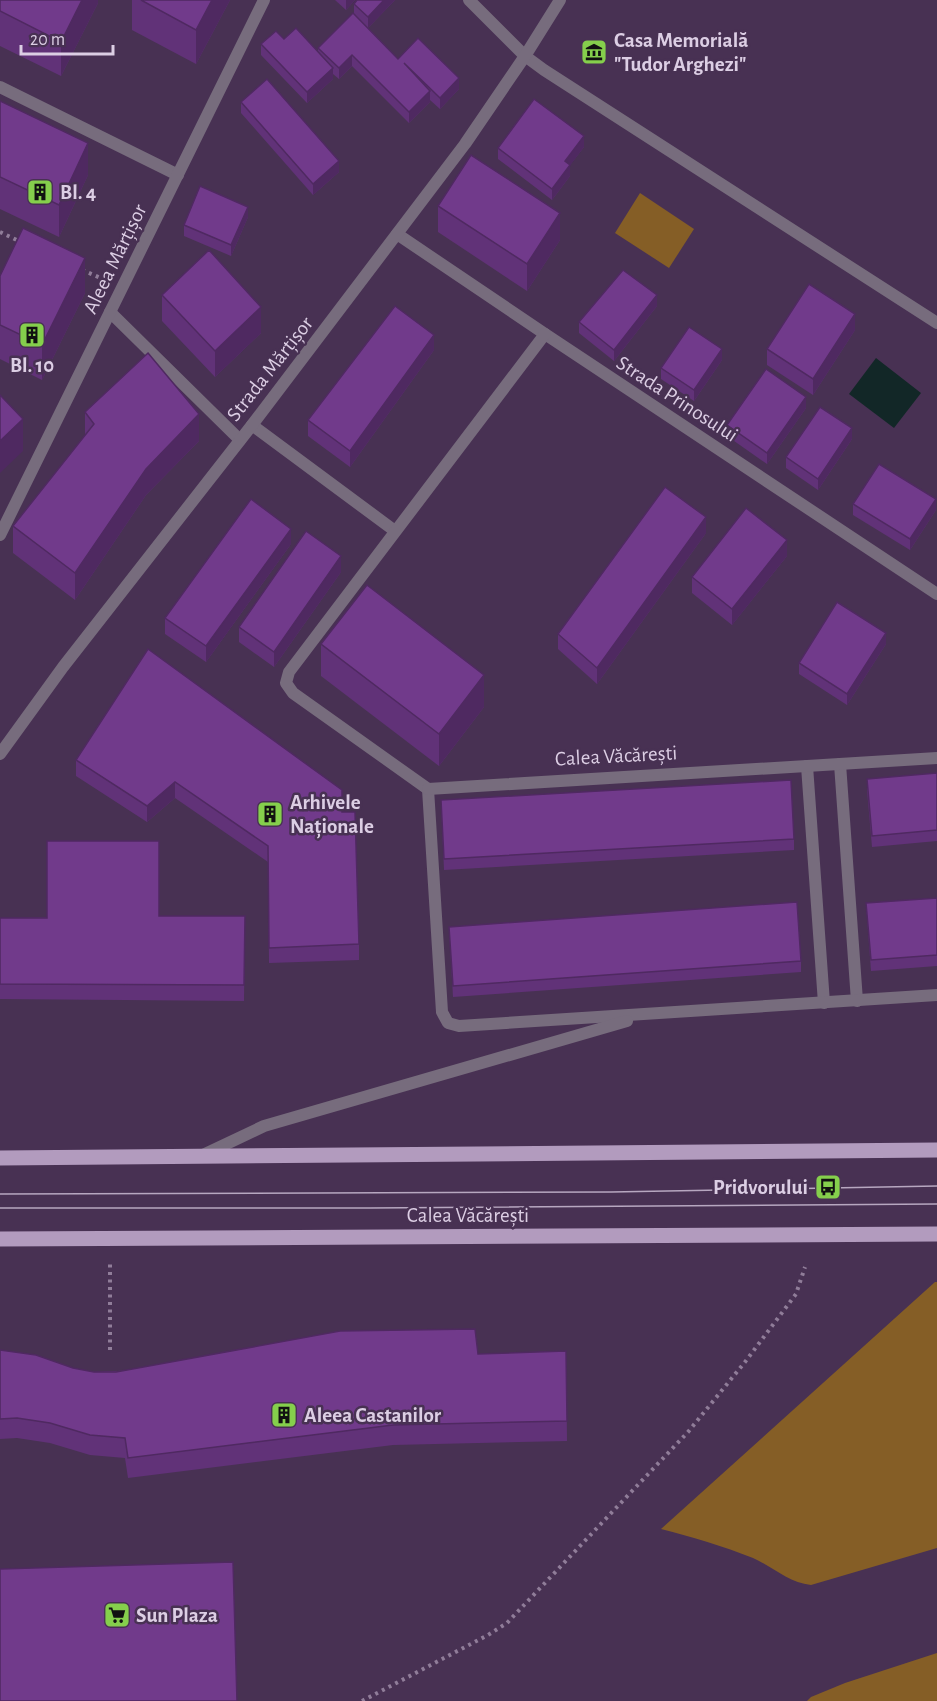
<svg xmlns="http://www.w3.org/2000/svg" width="937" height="1701" font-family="'Alegreya Sans',sans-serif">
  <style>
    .green { fill: #855e26 }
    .water { fill: #122727 }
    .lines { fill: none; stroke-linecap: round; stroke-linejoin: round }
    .path { stroke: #907d99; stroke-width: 4; stroke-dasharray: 3 4.5; stroke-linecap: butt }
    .service { stroke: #776c7d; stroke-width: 12 }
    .minor { stroke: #776c7d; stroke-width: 12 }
    .tertiary { stroke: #776c7d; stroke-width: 12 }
    .primary { stroke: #b29bbe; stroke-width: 15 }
    .tram { stroke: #b7a7c0; stroke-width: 1.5 }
    .wall { fill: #613278 }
    .shaded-wall { fill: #4f2961 }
    .building { fill: #713a8b; stroke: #4f2961; stroke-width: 1.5 }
    .labels { text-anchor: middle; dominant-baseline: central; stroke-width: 5; stroke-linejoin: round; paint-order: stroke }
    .poi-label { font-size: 21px; font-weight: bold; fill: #dccee4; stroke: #483153; text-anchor: start }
    .street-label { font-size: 21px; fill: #dccee4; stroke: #483153 }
  </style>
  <rect width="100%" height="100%" fill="#483153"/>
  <g class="green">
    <polygon points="640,193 694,229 669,268 615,233"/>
    <path d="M935,1282H937V1548L811,1585C789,1583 773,1567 753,1558C723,1546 692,1537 661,1529Z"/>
    <polygon points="937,1653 937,1701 807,1701 811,1697 845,1683"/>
  </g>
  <polygon class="water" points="876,358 921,393 894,428 849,394"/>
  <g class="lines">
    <g class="path">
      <polyline points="0,232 21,242"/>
      <polyline points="82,270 103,279"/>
      <polyline points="110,1350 110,1260"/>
      <polyline points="362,1701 488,1635 507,1623 688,1432 745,1362 796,1294 805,1267"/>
    </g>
    <g class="service">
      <polyline points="525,56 544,70 937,323"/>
      <polyline points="0,87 178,175"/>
    </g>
    <g class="minor">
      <polyline points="469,0 525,56"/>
      <polyline points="397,234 545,334 937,594"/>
      <polyline points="110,312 240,440"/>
      <polyline points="252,425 395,531"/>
      <polyline points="0,535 264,0"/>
      <polyline points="840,764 857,1001"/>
      <polyline points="807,766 824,1003"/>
      <polyline points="428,789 442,1012 448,1023 459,1026 937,995"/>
      <polyline points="428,789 293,693 286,683 289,672 545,334"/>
      <polyline points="428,789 937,758"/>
      <polyline points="203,1155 264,1126 627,1021"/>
    </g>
    <polyline class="tertiary" points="0,754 63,667 252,425 465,144 525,56 560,0"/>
    <g class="primary">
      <polyline points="0,1158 937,1150"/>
      <polyline points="0,1239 937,1234"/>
    </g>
    <g class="tram">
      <polyline points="0,1194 611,1192 937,1186"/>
      <polyline points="0,1208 370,1208 937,1204"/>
    </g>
  </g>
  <g class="wall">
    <polygon points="0,0 98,0 98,3 61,76 0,46"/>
    <polygon points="132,0 230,0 196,64 132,30"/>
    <polygon points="335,0 355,0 346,10"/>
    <polygon points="395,0 368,28 398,59 459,89 440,109 430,100 430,102 409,123 352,66 339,79 333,74 333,79 307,103 261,55 261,44 284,39 318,51 318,48 354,14 354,4"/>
    <polygon points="0,101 88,175 59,237 0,209"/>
    <polygon points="241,102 339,172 313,195 241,113"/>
    <polygon points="584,147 570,165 570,176 552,200 498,159 498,148"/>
    <polygon points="438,206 560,240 527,291 438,232"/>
    <polygon points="248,217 231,256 184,236 184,225"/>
    <polygon points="0,276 85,293 42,380 0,359"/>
    <polygon points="162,295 261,333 215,377 162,321"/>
    <polygon points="657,306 614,361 579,333 579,322"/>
    <polygon points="855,330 813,395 767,365 767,349"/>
    <polygon points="434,350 350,467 308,436 308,420"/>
    <polygon points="722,360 694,401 661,379 661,368"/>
    <polygon points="806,408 767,464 727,436 727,425"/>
    <polygon points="85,412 199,441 146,495 75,600 13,553 13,526 85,436"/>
    <polygon points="852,439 818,490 786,468 786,457"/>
    <polygon points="853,504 936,510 910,550 853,515"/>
    <polygon points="706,533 597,684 558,649 558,634"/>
    <polygon points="291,544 206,662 165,634 165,618"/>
    <polygon points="787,556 732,625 692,593 692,577"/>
    <polygon points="341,572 274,667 239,642 239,627"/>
    <polygon points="321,644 484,707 439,766 321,676"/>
    <polygon points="886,644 847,705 799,674 799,663"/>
    <polygon points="76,760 342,812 359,944 359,960 269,963 268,862 175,798 147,822 76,776"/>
    <polygon points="937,773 937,841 872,847 867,790 867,779"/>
    <polygon points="441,800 794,839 794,850 444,870"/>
    <polygon points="937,898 937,966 871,971 866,903"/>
    <polygon points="159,916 245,916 244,1001 0,999 0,918"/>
    <polygon points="449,927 801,961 801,972 453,997"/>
    <polygon points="0,1350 73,1368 94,1372 478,1354 566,1351 567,1441 393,1445 128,1478 125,1458 90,1455 50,1443 17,1438 0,1439"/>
  </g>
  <g class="shaded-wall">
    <polygon points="82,0 98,0 98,3 61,76 61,42"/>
    <polygon points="212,0 230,0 196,64 196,30"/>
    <polygon points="346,0 355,0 346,10"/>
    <polygon points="384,0 395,0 368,28 368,17"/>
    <polygon points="352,55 352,66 339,79 339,68"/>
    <polygon points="333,68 333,79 307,103 307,92"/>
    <polygon points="459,78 459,89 440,109 440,98"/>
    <polygon points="430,91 430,102 409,123 409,112"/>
    <polygon points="584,136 584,147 565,172 565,161"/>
    <polygon points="88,143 88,175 59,237 59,205"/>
    <polygon points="339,161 339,172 313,195 313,184"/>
    <polygon points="570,165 570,176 552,200 552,189"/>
    <polygon points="248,207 248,217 231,256 231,245"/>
    <polygon points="560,213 560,240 527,291 527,264"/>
    <polygon points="85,258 85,293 42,380 42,345"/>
    <polygon points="657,295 657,306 614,361 614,350"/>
    <polygon points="261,307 261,333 215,377 215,351"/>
    <polygon points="855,314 855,330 813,395 813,379"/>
    <polygon points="434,335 434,350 350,467 350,451"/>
    <polygon points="722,349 722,360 694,401 694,390"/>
    <polygon points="806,397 806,408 767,464 767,453"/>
    <polygon points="199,414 199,441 146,495 75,600 75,573 146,469"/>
    <polygon points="23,419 23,451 0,473 0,441"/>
    <polygon points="852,428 852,439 818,490 818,479"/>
    <polygon points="936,499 936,510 910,550 910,539"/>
    <polygon points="706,517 706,533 597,684 597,668"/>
    <polygon points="291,529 291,544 206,662 206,646"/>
    <polygon points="787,540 787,556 732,625 732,609"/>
    <polygon points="341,556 341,572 274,667 274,652"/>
    <polygon points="886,633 886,644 847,705 847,694"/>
    <polygon points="484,675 484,707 439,766 439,734"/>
    <polygon points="175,782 175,798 147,822 147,806"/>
  </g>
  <g class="building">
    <polygon points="0,0 82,0 61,42 0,11"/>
    <polygon points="141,0 212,0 196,30"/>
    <polygon points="357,0 384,0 368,17 354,4"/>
    <polygon points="353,13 398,59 418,38 459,78 440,98 404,63 430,91 409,112 352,55 339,68 318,48"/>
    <polygon points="296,28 333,68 307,92 261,44 276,31 284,39"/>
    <polygon points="267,79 339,161 313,184 241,102"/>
    <polygon points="534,99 584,136 565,161 570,165 552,189 498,148"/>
    <polygon points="0,101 88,143 59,205 0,177"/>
    <polygon points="471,155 560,213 527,264 438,206"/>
    <polygon points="200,186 248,207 231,245 184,225"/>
    <polygon points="23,228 85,258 42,345 0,325 0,276"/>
    <polygon points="209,250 261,307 215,351 162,295"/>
    <polygon points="623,270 657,295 614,350 579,322"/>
    <polygon points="809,284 855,314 813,379 767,349"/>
    <polygon points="395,306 434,335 350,451 308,420"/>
    <polygon points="689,327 722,349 694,390 661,368"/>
    <polygon points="148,353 199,414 146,469 75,573 13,526 94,424 85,412"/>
    <polygon points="766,369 806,397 767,453 727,425"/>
    <polygon points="0,395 23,419 0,441"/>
    <polygon points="820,407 852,428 818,479 786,457"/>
    <polygon points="879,464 936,499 910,539 853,504"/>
    <polygon points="665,487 706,517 597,668 558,634"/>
    <polygon points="251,499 291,529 206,646 165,618"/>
    <polygon points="746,508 787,540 732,609 692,577"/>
    <polygon points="306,531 341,556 274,652 239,627"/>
    <polygon points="367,585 484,675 439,734 321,644"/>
    <polygon points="837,602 886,633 847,694 799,663"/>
    <polygon points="148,649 342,790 342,812 355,812 359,944 269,948 268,846 175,782 147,806 76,760"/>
    <polygon points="937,773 937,830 872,836 867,779"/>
    <polygon points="791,780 794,839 444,859 441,800"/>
    <polygon points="47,841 159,841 159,916 245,916 244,985 0,984 0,918 47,918"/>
    <polygon points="937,898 937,955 871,960 866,903"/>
    <polygon points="797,902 801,961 453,986 449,927"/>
    <polygon points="475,1329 478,1354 566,1351 567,1421 393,1425 128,1458 125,1438 90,1435 50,1423 17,1418 0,1419 0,1350 36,1355 73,1368 94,1372 116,1372 340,1331"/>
    <polygon points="233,1562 237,1701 0,1701 0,1569"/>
  </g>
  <defs>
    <symbol id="museum-square" viewBox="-11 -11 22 22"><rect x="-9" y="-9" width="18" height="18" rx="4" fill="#85cf4c" stroke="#483153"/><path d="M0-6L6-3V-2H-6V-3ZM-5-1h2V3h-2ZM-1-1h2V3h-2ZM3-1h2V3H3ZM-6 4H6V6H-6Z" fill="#111"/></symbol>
    <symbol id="building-square" viewBox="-11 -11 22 22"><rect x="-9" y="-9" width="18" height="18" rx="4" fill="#85cf4c" stroke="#483153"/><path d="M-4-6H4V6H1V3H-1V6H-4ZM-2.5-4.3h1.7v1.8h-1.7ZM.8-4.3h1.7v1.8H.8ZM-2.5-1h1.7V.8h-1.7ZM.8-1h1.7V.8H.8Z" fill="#111"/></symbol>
    <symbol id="bus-square" viewBox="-11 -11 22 22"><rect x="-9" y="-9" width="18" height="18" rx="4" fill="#85cf4c" stroke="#483153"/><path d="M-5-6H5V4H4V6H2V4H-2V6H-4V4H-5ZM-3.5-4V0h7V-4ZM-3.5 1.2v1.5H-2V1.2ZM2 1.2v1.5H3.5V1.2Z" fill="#111"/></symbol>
    <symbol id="supermarket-square" viewBox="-11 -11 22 22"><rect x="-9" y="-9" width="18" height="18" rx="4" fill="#85cf4c" stroke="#483153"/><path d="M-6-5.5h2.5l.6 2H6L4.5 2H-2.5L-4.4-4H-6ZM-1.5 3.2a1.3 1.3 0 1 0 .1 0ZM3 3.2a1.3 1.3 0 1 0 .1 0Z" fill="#111"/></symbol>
  </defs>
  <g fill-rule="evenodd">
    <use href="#museum-square" x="579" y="37" width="30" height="30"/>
    <use href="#building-square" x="25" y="177" width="30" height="30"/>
    <use href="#building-square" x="17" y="320" width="30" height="30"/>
    <use href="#building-square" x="255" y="799" width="30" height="30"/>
    <use href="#bus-square" x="813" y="1172" width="30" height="30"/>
    <use href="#building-square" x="269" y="1400" width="30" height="30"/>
    <use href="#supermarket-square" x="102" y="1600" width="30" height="30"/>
  </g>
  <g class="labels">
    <g class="poi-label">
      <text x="614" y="40">Casa Memorială<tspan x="614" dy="24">"Tudor Arghezi"</tspan></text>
      <text x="60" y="192">Bl. 4</text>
      <text x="32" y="365" text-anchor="middle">Bl. 10</text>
      <text x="290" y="802">Arhivele<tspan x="290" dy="24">Naționale</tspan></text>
      <text x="808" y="1187" text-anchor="end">Pridvorului</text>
      <text x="304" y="1415">Aleea Castanilor</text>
      <text x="136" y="1615">Sun Plaza</text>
    </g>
    <g class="street-label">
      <text transform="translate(115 259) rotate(-64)">Aleea Mărțișor</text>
      <text transform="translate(270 369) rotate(-52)">Strada Mărțișor</text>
      <text transform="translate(677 399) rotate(33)">Strada Prinosului</text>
      <text transform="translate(616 756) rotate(-3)">Calea Văcărești</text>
      <text x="468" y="1215">Calea Văcărești</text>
    </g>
  </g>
  <path d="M21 45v9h92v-9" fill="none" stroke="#dccee4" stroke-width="3"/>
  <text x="30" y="45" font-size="18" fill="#dccee4" stroke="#483153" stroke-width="4.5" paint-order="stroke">20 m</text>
</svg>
